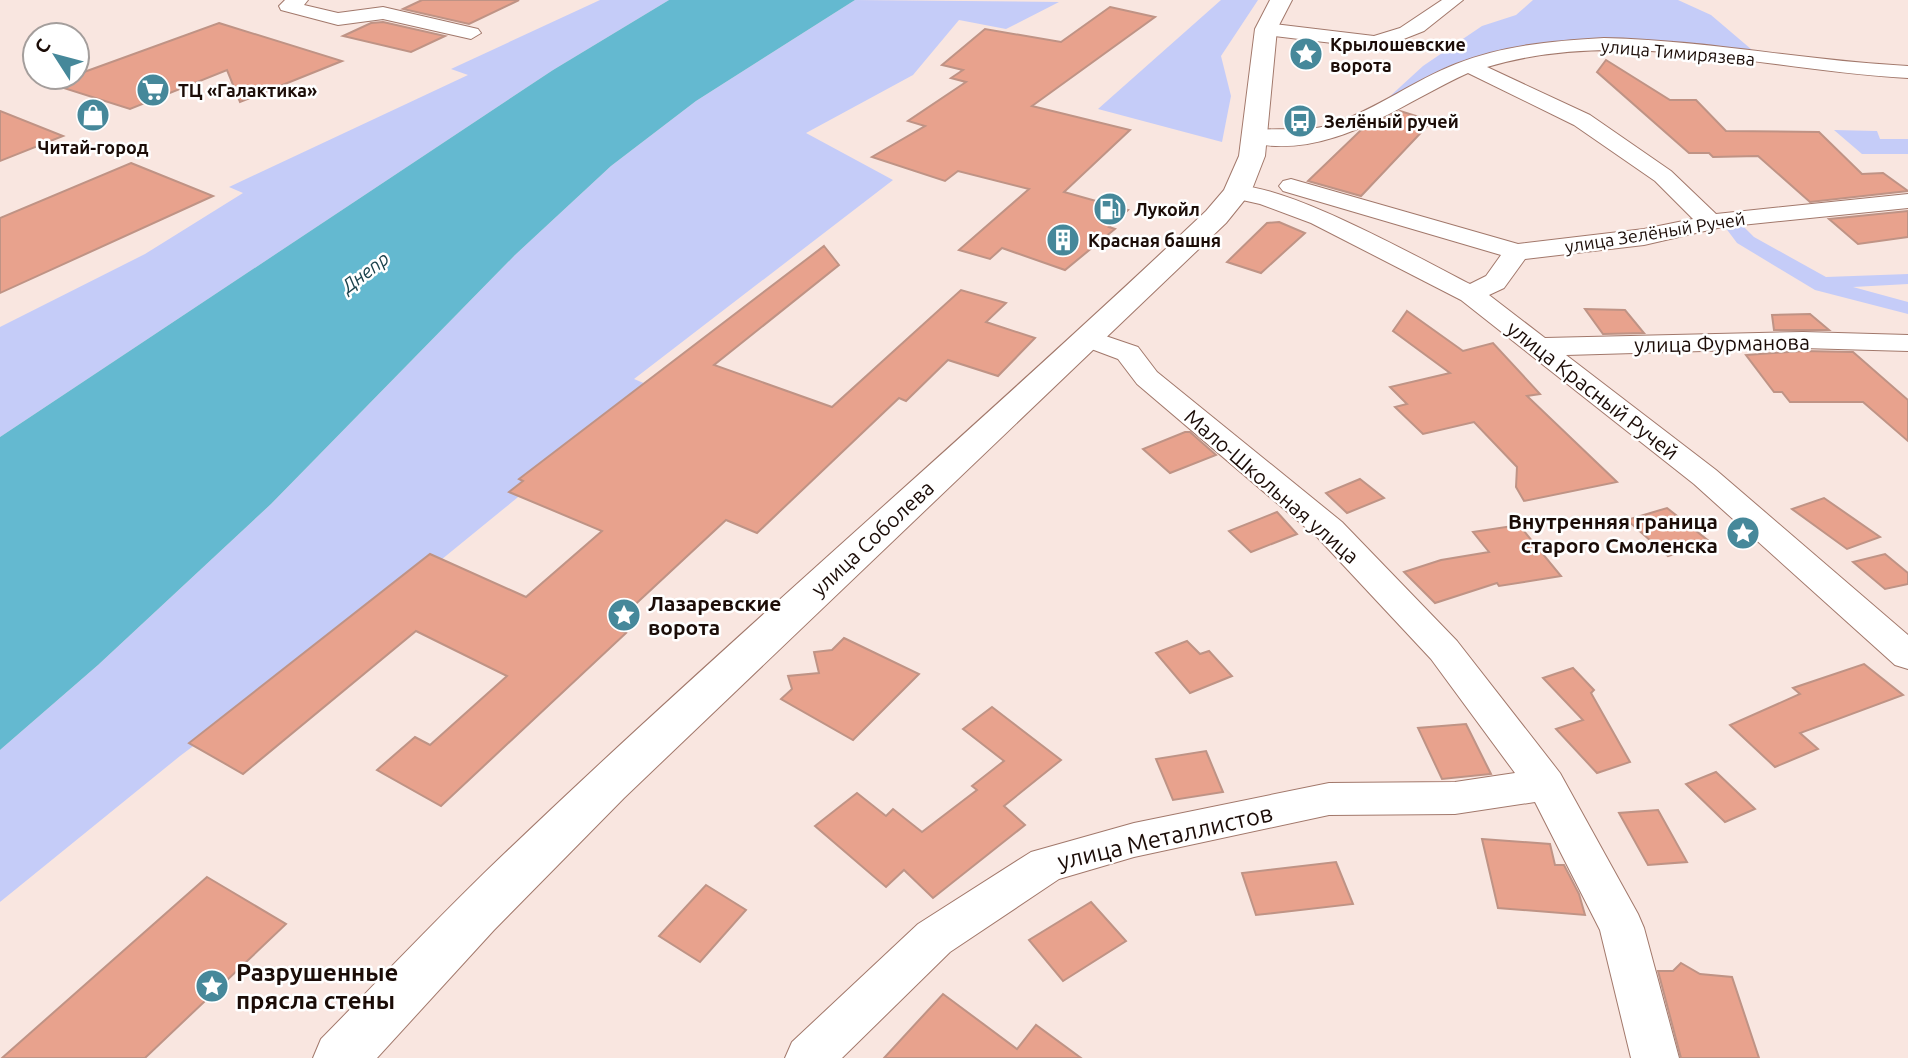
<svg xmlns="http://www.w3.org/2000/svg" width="1908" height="1058" font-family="Ubuntu,sans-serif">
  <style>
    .green { fill: #c5ccf8 }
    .water { fill: #64b9d0 }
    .building { fill: #e8a28d; stroke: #bf9385; stroke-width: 2 }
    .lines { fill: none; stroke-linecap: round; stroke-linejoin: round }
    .street-casing { stroke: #a2786b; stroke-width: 2 }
    .secondary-casing { stroke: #a2786b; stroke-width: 2 }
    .street { fill: #fff; fill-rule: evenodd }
    .secondary { fill: #fff; fill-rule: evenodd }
    .labels { text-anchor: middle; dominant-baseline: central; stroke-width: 5; stroke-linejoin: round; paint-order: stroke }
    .far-poi-label { font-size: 18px; font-weight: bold; fill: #1b0c07; stroke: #fff; text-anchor: start }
    .far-street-label { font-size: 18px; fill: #1b0c07; stroke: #fff }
    .far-water-label { font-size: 19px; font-style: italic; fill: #1c434d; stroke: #fff }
    .street-label { font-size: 21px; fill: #1b0c07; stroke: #fff }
    .poi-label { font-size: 21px; font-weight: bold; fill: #1b0c07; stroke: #fff; text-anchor: end }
    .near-street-label { font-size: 24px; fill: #1b0c07; stroke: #fff }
    .near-poi-label { font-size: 24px; font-weight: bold; fill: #1b0c07; stroke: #fff; text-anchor: start }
  </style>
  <rect width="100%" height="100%" fill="#f9e6e0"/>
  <g class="green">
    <polygon points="600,0 669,0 553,70 0,437 0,327 145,254 243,193 229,187 468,75 451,69"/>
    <polygon points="855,0 1059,2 1006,29 959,20 913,75 806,133 893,180 634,379 653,387 436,564 180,756 0,902 0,750 98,665 271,504 515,255 611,166 696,101"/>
    <polygon points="1221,0 1258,0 1221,56 1231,96 1222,142 1098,109"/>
    <polygon points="1533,0 1678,0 1711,15 1758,55 1653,40 1583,39 1486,55 1387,99 1423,66 1482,26 1516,15"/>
    <polygon points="1834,130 1877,131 1880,139 1908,139 1908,154 1862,154"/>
    <polygon points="1741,224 1754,237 1826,277 1908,274 1908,284 1853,287 1908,302 1908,314 1815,290 1737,243 1725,227"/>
  </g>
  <polygon class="water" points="669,0 855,0 696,101 611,166 515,255 271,504 98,665 0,750 0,437 553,70"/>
  <g class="building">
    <polygon points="422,0 519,0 469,24 403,9"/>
    <polygon points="1110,7 1155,17 1032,106 1130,130 1064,192 1128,210 1109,227 1115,229 1065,270 1002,248 990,259 959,250 1029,189 958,171 945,181 872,157 925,126 908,121 966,82 951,78 963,70 942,65 985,29 1061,42"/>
    <polygon points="383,22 445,36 411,52 343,36 371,23"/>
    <polygon points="219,23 342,61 240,102 227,70 130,109 51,84"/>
    <polygon points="1606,60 1670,100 1696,100 1726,131 1819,132 1862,174 1883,173 1908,191 1810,202 1758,156 1713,157 1709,153 1689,153 1597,72"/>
    <polygon points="0,111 63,136 0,161"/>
    <polygon points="1400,111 1432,121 1361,196 1308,181 1361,130"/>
    <polygon points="131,163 213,196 0,293 0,218"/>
    <polygon points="1908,211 1908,237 1858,244 1829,219"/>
    <polygon points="1279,222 1305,233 1261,273 1227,262 1267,223"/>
    <polygon points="824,246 839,265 714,365 832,407 961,290 1006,303 986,322 1035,338 998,376 948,360 906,401 899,398 757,533 726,520 612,626 626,633 441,806 377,770 415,737 430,745 507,676 416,631 243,774 189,743 430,554 526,597 602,531 509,492 523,481 519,479"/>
    <polygon points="1585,309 1625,310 1644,333 1603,334"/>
    <polygon points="1407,311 1463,351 1493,343 1540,394 1527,396 1617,482 1524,501 1516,487 1517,467 1474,422 1423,434 1395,407 1407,404 1390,387 1450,373 1393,331"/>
    <polygon points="1810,314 1829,330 1774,330 1772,315"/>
    <polygon points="1803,351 1853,352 1908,400 1908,441 1863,402 1790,402 1782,392 1774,392 1746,355"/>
    <polygon points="1185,432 1190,432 1216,455 1170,473 1143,449"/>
    <polygon points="1360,479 1384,498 1347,513 1326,493"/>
    <polygon points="1824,498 1880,537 1847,549 1792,509"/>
    <polygon points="1667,508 1710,542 1668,556 1627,520"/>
    <polygon points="1277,512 1297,534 1251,552 1229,531"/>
    <polygon points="1519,525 1561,576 1499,586 1497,583 1435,603 1404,572 1441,560 1489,552 1473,532"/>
    <polygon points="1885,554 1908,573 1908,584 1885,589 1853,562"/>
    <polygon points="844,638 919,674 853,740 781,699 792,689 788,676 819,673 814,652 832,650"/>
    <polygon points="1187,641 1200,654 1209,651 1232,676 1190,693 1156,653"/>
    <polygon points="1864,664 1903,695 1800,733 1818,749 1775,767 1730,725 1800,694 1793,688"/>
    <polygon points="1573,668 1594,690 1591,693 1630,762 1597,773 1556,729 1583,720 1543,678"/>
    <polygon points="992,707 1061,760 1004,806 1025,825 933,898 904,870 886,887 815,826 857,793 886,816 893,809 922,832 977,790 972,786 1004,761 963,729"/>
    <polygon points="1466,724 1491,774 1442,779 1418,728"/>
    <polygon points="1206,751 1223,792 1173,800 1156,759"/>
    <polygon points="1716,772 1755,809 1725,822 1686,784"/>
    <polygon points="1658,810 1687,862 1648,865 1619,813"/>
    <polygon points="1482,839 1550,844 1555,865 1564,865 1579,894 1585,915 1498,908"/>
    <polygon points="1336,862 1353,904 1256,915 1242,873"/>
    <polygon points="207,877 286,924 145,1058 2,1058"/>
    <polygon points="706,885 746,910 700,962 659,936"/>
    <polygon points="1091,902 1126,941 1063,981 1029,940"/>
    <polygon points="1681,963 1700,974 1732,977 1759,1058 1681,1058 1658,971 1673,971"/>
    <polygon points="943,994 1017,1049 1036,1025 1081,1058 884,1058"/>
  </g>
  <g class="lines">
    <defs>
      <g id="street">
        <polygon points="285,0 308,0 304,5 338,13 383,7 478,29 481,33 471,39 383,19 338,25 281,10 279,6"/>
        <polygon points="1442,0 1463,0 1424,31 1386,46 1374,48 1266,35 1256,29 1266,23 1374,36 1400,28"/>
        <path d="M1604,38C1706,40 1806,61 1908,66V78C1769,71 1624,26 1487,67L1590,115L1671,171L1716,214L1908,194V208L1722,227L1644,245L1525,259L1504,288L1489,295L1545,338L1803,332L1908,335V351L1803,348L1566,355L1716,470L1908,635V669L1895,665L1694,484L1461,300L1311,223L1260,204L1229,197L1225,192L1229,187C1274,176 1424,261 1470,284L1486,276L1501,255L1283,191L1279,186L1283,181L1291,179L1518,244L1644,229L1693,219L1655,181L1574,125L1468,73C1397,105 1330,162 1246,142L1243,137L1246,132C1276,125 1303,135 1336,123C1378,108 1415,80 1456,64C1503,45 1554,41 1604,38Z"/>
        <polygon points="1088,330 1138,347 1157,372 1342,522 1457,641 1560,773 1638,914 1644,928 1679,1058 1631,1058 1600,930 1535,802 1455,814 1329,815 1134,857 1059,879 950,952 842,1058 785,1058 792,1042 918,924 1031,852 1134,823 1329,783 1455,782 1515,773 1431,659 1318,538 1137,384 1118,359 1078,344 1074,338 1078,332"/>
      </g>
      <path id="secondary" d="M1270,0H1292L1277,29L1265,156L1251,192L1226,223L624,798L494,930L377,1058H313L321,1039C382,977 442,913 505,853C734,634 976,429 1206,211L1224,190L1239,156L1255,29Z"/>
    </defs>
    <use href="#street" class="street-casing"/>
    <use href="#secondary" class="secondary-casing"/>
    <use href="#street" class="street"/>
    <use href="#secondary" class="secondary"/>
  </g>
  <defs>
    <symbol id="sight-disc" viewBox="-11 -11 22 22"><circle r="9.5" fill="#46889a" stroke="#fff"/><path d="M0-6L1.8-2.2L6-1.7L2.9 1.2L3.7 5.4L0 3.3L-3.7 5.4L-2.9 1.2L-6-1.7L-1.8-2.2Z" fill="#fff"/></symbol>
    <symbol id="supermarket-disc" viewBox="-11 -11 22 22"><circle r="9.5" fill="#46889a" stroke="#fff"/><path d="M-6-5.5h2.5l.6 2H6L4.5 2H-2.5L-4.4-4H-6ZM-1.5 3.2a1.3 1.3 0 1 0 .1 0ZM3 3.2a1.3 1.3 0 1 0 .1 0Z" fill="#fff"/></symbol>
    <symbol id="shop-disc" viewBox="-11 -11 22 22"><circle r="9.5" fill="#46889a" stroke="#fff"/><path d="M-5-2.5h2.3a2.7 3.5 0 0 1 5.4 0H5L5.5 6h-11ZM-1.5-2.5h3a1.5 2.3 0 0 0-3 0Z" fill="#fff"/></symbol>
    <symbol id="bus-disc" viewBox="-11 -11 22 22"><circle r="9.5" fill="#46889a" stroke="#fff"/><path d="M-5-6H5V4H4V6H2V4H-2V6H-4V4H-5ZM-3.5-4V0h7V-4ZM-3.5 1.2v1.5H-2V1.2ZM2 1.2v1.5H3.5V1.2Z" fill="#fff"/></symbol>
    <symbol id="fuel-disc" viewBox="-11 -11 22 22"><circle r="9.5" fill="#46889a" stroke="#fff"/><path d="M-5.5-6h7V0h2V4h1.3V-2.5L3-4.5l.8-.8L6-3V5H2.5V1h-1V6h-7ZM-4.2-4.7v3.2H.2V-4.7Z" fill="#fff"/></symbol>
    <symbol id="building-disc" viewBox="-11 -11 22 22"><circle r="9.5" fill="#46889a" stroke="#fff"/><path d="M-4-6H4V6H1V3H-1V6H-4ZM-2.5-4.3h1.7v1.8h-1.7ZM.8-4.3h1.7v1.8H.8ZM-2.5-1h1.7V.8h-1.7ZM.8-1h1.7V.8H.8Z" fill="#fff"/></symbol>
  </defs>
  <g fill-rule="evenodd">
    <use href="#sight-disc" x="1287" y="35" width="38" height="38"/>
    <use href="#supermarket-disc" x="134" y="71" width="38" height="38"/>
    <use href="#shop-disc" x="74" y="96" width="38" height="38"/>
    <use href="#bus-disc" x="1281" y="102" width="38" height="38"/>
    <use href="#fuel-disc" x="1091" y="190" width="38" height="38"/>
    <use href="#building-disc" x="1044" y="221" width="38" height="38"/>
    <use href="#sight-disc" x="1724" y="514" width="38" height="38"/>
    <use href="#sight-disc" x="605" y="596" width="38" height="38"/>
    <use href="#sight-disc" x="193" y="967" width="38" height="38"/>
  </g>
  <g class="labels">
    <g class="far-poi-label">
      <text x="1330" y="44">Крылошевские<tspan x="1330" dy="21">ворота</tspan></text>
      <text x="178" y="90">ТЦ «Галактика»</text>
      <text x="1324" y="121">Зелёный ручей</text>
      <text x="93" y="147" text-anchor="middle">Читай-город</text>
      <text x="1134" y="209">Лукойл</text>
      <text x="1088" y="240">Красная башня</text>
    </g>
    <g class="far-street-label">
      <text transform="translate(1678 52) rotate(5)">улица Тимирязева</text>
      <text transform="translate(1655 232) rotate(-9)">улица Зелёный Ручей</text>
    </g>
    <g class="far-water-label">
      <text transform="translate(365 272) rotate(-37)">Днепр</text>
    </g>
    <g class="street-label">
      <text transform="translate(1722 343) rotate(-1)">улица Фурманова</text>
      <text transform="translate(1593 390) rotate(38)">улица Красный Ручей</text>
      <text transform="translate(1272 486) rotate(41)">Мало-Школьная улица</text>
      <text transform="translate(872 538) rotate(-43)">улица Соболева</text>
    </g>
    <g class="poi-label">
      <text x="1718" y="521">Внутренняя граница<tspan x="1718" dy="24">старого Смоленска</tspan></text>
      <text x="648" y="603" text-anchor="start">Лазаревские<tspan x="648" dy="24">ворота</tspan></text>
    </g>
    <g class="near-street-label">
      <text transform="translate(1165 837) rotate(-13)">улица Металлистов</text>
    </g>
    <g class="near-poi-label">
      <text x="236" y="972">Разрушенные<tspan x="236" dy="28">прясла стены</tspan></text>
    </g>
  </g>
  <g transform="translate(56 56) rotate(306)"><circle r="33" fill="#ffffff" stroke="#a49e9c" stroke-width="2"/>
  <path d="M0-5L12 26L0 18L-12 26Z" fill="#46889a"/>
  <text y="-10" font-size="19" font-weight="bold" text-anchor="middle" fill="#1b0c07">С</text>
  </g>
</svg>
